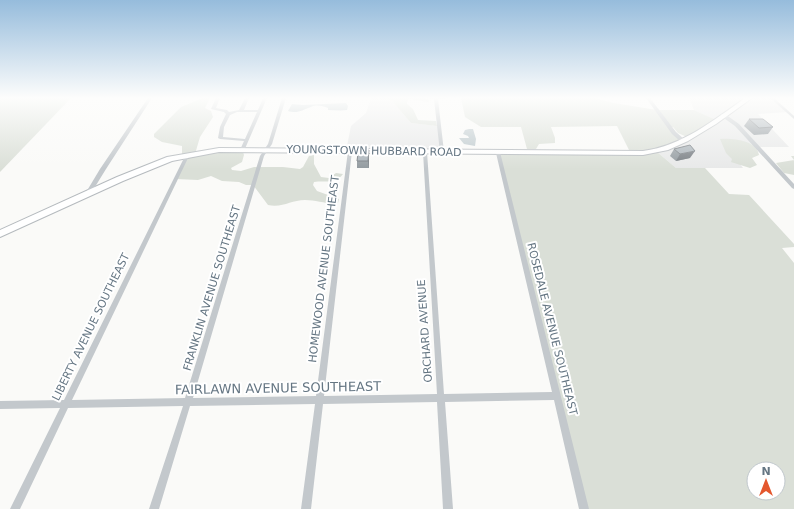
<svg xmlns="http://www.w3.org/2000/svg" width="794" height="509" font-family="'DejaVu Sans',sans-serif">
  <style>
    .built { fill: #e8e9e9 }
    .green { fill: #dadfd7; fill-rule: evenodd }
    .water { fill: #bbc7cb }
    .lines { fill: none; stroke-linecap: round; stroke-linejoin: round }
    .primary-casing { stroke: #b5babe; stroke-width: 2 }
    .minor { fill: #c3c8cc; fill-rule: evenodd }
    .tertiary { fill: #c3c8cc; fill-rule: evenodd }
    .primary { fill: #fff; fill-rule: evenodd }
    .wall { fill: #929a9f }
    .shaded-wall { fill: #777d82 }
    .building { fill: #aab3b9; stroke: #777d82 }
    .labels { text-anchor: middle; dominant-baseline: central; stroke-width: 4; stroke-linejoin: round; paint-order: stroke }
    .street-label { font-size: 11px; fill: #657683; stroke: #fff }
    .near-street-label { font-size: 13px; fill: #657683; stroke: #fff }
  </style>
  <rect width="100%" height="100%" fill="#fafaf8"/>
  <g class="built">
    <polygon points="371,98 385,98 393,102 411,123 439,126 442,152 346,151 351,126 366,113"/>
    <polygon points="689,98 770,98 788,112 758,114 789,147 727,147 743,168 676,168 656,151 676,144 715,120 694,110"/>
  </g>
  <g class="green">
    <polygon points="0,98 71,98 0,172"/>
    <path d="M203,98H210L205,108L211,111L213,117L200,137L195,154L219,150L243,152L244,155L242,162L231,168L232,170L241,171L254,167H283L300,169L303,167L309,156L314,155V164L321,177L329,178L336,173L343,174C335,185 326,180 314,182L313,185L317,191L339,199L338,203L334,204C324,203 315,200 305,200C291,200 283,208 268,205L253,185H246L239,182L222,181L211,176L198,180L176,179L187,156L182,157V146L162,142L154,137V134L181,107Z"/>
    <polygon points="385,98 425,98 430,100 428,102 409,99 407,102 407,104 413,109 418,120 436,121 437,126 411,123 393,102"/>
    <path d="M461,98H595L614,103L657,110H694L716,120L689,138L678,133L673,127L670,128L683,141L656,151L676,168H705L729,194L749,195L794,244V247L782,248L794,263V509H584L498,153L631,154L617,126L551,127L555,138V143L539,144L536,149H527L521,127H481L465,117ZM754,469H778V493H754Z"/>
    <path d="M720,139C732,138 757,140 759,155L752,158L757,165L750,168L731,162L732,159L726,153Z"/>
    <polygon points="791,156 794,156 794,175 784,173 776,163 794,160"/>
  </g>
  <g class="water">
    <path d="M346,103L348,106L347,110C341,111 334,110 328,110V108C323,106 316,104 311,107C302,110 298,114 288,111L292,104L303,105Z"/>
    <polygon points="469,129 473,129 476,139 475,146 464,144 459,138 469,138 468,136 463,134 465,130"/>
  </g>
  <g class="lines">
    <defs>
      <path id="primary" d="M745,98H752L716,124L688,141L668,150L643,155L219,152L172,161L123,181L0,237V230L117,177L167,157L219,148L643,151C682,146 714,120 745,98Z"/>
    </defs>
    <use href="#primary" class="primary-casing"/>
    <g class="minor">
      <path d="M216,98H220L216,108L227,110L229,112L239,110L245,98H249L244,110H258L263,98H267L244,151H242L240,150L244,141L220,139L218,138L220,127L226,114L224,112L211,109ZM237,112H257L245,139L223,137L224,127L230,115Z"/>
      <polygon points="282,98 286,98 272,144 264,156 193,398 316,396 348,151 350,150 352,151 324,396 437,394 423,152 425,151 427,152 444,394 552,392 496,153 496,152 500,152 589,509 579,509 554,400 445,402 453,509 443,509 437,402 323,404 311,509 301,509 315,404 190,406 159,509 149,509 183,406 68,408 20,509 10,509 60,408 0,409 0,401 64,400 185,156 187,155 189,156 72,400 185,398 260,156 268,144"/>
      <polygon points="428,98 446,98 444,99 438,99 444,152 444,153 442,153 440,152 434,99 430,99"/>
      <polygon points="646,98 650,98 676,132 685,140 685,142 681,142 672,134"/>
      <polygon points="770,98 774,98 794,116 794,119"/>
      <polygon points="721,114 725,114 739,124 794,184 794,189 792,188 735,126 721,116"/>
    </g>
    <polygon class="tertiary" points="148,98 152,98 106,169 90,195 86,195 85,194 100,169"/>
    <use href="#primary" class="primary"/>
  </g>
  <g class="wall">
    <polygon points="749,119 773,127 768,134 754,135 744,126"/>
    <polygon points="674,149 690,158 676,161 670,156"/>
    <polygon points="369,157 369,168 357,168 357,161"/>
  </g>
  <g class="shaded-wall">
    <polygon points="369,150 369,168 368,161"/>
    <polygon points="695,151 690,158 676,161 680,154"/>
  </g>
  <g class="building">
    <polygon points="749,119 763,119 773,127 759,128"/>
    <polygon points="690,145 695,151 680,154 674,149"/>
    <polygon points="360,150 369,150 368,161 357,161 358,153 360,153"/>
  </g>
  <linearGradient id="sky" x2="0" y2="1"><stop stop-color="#96bcdc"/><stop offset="0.58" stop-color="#fdfdfc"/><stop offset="1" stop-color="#fdfdfc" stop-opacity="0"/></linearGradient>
  <rect width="794" height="169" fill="url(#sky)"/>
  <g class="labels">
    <g class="street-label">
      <text transform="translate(374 151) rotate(1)">YOUNGSTOWN HUBBARD ROAD</text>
      <text transform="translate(324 269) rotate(-83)">HOMEWOOD AVENUE SOUTHEAST</text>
      <text transform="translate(212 288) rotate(-73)">FRANKLIN AVENUE SOUTHEAST</text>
      <text transform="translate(91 327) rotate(-64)">LIBERTY AVENUE SOUTHEAST</text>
      <text transform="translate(552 329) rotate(76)">ROSEDALE AVENUE SOUTHEAST</text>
      <text transform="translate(425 331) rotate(-94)">ORCHARD AVENUE</text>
    </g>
    <g class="near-street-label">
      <text transform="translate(278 388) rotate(-1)">FAIRLAWN AVENUE SOUTHEAST</text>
    </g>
  </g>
  <g transform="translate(766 481)"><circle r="19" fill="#ffffff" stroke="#c1c8cd"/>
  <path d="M0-3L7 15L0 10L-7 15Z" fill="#e4572e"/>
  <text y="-6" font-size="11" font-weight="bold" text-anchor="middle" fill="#657683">N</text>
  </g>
</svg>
